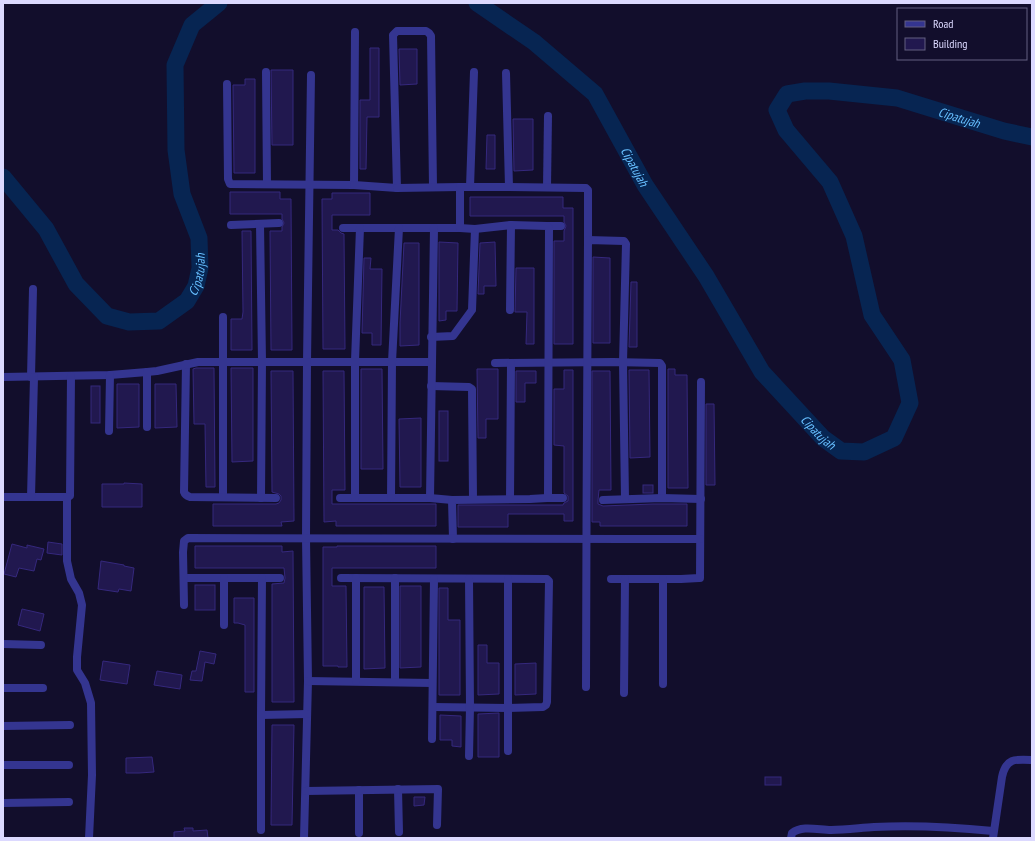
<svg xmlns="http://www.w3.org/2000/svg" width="1035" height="841" font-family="'PT Sans Narrow',sans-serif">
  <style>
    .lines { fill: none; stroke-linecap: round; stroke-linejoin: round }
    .river { stroke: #072552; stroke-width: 17 }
    .building { fill: #21184f; stroke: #35287d }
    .street { stroke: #343590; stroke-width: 8 }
    .labels { text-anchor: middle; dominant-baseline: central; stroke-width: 3; stroke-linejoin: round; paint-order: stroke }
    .water-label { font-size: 13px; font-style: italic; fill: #67bfff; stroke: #120e2c }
  </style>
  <rect width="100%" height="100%" fill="#120e2c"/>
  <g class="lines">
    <g class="river">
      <path id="s1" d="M477,3L534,42L595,94L645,185L706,276L762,372L823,438L841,451L864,452L894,438L910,403L902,360L872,315L854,236L830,182L786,130L777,110L787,94L805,91H829L897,98L1004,131L1032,137"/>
      <path id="s2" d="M3,177L46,229L76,284L107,316L129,322L159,321L187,301L196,286L200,268L199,238L182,194L176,150L175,65L192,25L219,3"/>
    </g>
  </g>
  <g class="building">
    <polygon points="370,48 379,48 379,117 367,117 366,169 360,169 360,100 370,100"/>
    <polygon points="399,49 417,49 417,84 400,85"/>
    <polygon points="271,70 293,70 293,145 272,145"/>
    <polygon points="245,79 255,79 255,173 234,173 233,85 245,85"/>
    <polygon points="513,119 533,119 533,170 514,171"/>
    <polygon points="487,135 495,135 495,169 486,169"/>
    <polygon points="230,192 280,192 280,199 291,199 292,350 271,350 270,231 282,231 282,227 284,223 282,219 282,214 230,214"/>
    <polygon points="332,193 370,193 370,215 332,215 332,230 338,230 341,233 344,234 345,349 323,349 322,199 332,199"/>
    <polygon points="470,197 563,197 563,208 573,208 573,344 554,344 554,241 564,241 564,231 566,226 564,222 564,216 470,216"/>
    <polygon points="242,231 251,231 252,350 231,350 231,319 242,319 243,312"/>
    <polygon points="439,242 458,243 457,311 446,311 446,320 439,321"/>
    <polygon points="495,242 496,286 484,286 484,294 478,294 480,243"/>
    <polygon points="404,243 419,243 419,345 400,346 400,323"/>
    <polygon points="593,257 610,258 610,343 593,343"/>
    <polygon points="364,258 371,258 370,269 382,269 381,345 372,345 372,333 362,333"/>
    <polygon points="516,268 534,268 534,344 526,344 527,312 515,312"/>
    <polygon points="631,282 637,282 637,347 629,347"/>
    <polygon points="196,368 214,368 215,487 206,487 205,424 194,424 193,369"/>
    <polygon points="231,368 253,368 253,461 232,462"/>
    <polygon points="361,369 382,369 383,469 361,469"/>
    <polygon points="477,369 498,369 498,419 486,419 486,438 478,438"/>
    <polygon points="668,369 675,369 675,375 687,375 688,488 668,488"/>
    <polygon points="564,370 573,370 573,521 564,521 564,514 508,514 508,527 458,527 458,505 563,505 564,503 568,501 568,496 564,493 564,446 554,445 554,389 564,389"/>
    <polygon points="629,370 649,370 650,457 630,458"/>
    <polygon points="271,371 293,371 294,521 281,522 282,526 213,526 213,504 276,504 279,503 281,500 281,496 279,494 272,492"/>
    <polygon points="323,371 344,371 345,490 332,490 332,504 436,504 436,526 336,526 336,521 324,522"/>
    <polygon points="516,371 536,371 536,383 525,383 525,402 516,402"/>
    <polygon points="592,371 610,371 611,490 599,490 598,500 598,504 603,506 653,504 687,504 687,526 600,526 600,522 592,522"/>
    <polygon points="117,384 139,384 139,427 117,428"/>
    <polygon points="155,384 176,384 177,427 155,428"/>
    <rect x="91" y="386" width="9" height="37"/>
    <polygon points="706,404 714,404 715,485 706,485"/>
    <rect x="439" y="411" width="9" height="50"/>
    <polygon points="421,418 421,487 400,487 399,419"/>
    <polygon points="124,483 142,484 142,507 102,507 102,484 124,484"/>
    <rect x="643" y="485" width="10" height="8"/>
    <polygon points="48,542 62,544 62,555 47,553"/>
    <polygon points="12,544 27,548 27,545 44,549 41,560 37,559 34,571 19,568 16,577 4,574"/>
    <polygon points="195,546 282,546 282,552 293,551 294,702 272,702 272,584 284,583 285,578 284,568 195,568"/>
    <polygon points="337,546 436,546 436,568 332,568 332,586 346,586 347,667 338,667 338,666 323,666 323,547 337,547"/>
    <polygon points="101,561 124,565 124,566 134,568 131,591 119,589 118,592 98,589"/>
    <rect x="195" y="585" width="20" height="25"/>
    <polygon points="400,586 421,586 421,667 400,668"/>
    <polygon points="364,587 384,587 385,668 364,669"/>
    <polygon points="439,588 448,588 448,620 460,620 460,695 439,695"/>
    <polygon points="234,598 254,598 254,692 245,692 245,625 238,623 234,623"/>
    <polygon points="22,609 44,614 40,631 18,625"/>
    <polygon points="478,645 487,645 487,663 499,663 499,694 478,695"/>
    <polygon points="200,651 216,654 214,664 205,662 202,681 190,680 192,671 196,671"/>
    <polygon points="103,661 130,665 127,684 100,680"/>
    <polygon points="536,663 536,694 515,695 515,664"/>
    <polygon points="157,671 182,675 180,689 154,685"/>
    <polygon points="499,713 499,757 478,757 478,714"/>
    <polygon points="440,715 461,716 461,747 452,746 452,740 440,740"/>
    <polygon points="272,725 294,725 292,825 271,825"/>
    <polygon points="152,757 154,772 139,773 126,773 126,758"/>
    <rect x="765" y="777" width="16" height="8"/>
    <polygon points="414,797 425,797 424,805 414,806"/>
    <polygon points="184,828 193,828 193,831 207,830 208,838 174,838 174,832 185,831"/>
  </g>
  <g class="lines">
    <g class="street">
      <polyline points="266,72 267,184"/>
      <polyline points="506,73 509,187"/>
      <polyline points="311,75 307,362 431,362"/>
      <polyline points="227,84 228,179 230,184 354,185 355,32"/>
      <polyline points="354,185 397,188 393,35 397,31 426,31 429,33 431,36 433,187"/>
      <polyline points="470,187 474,72"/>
      <polyline points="547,187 548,116"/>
      <polyline points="397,188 460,187"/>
      <polyline points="260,224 262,361 261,498"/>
      <polyline points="231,225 279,223"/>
      <polyline points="548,226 561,226"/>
      <polyline points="343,228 460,228"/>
      <polyline points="510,310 511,225"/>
      <polyline points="223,317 223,497"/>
      <polyline points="431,337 453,336 472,310 475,229"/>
      <polyline points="495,363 613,362 660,363 662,366 662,498"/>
      <path d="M186,364L184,492C185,495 187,496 190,497L276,498"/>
      <polyline points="3,377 110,375 147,372 157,371 198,362 307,362 306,538 308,681 304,838"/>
      <polyline points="31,377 33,289"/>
      <polyline points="431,386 469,387 472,389 473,499"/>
      <polyline points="147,427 147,372"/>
      <polyline points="109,431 110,375"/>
      <polyline points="3,497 67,497 70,496 71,376"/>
      <polyline points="31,497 34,377"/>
      <polyline points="67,497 67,561 71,579 79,593 82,605 77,657 77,670 85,683 91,703 92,775 89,838"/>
      <polyline points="340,498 430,498 452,500"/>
      <polyline points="355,498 355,361 360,228"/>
      <polyline points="391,498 392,362 399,228"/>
      <polyline points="430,498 434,228"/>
      <polyline points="547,498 563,498"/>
      <polyline points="510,499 511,363"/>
      <polyline points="603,500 662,498 701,499"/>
      <polyline points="453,539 452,500 530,499 547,498 548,494 549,228 547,226 511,225 475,229 460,228 460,187 509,187 586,188 588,190 588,240"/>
      <polyline points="184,578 280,578"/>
      <polyline points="341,578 547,579 549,581 547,702 546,705 543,707 508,708 433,707"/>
      <polyline points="395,578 395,682"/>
      <polyline points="469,579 470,707 469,756"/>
      <polyline points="611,579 681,579 699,578 700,578 701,382"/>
      <polyline points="184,605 183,552 184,541 188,538 628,539 700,539"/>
      <polyline points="224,625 224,578"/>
      <polyline points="3,644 41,645"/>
      <polyline points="308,681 432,683"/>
      <polyline points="356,681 356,578"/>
      <polyline points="663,684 663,579"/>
      <path d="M586,687C587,538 586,389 588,240L624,241L626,244L623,362L625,499"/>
      <polyline points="3,688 43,688"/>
      <polyline points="624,693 625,579"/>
      <polyline points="261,715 307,714"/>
      <polyline points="3,726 70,725"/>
      <polyline points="432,739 434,579"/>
      <polyline points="508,751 508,579"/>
      <polyline points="3,765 69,765"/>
      <polyline points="398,789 399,832"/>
      <polyline points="359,790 359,833"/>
      <polyline points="306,791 438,789 437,825"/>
      <polyline points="3,803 69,802"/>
      <polyline points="261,830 261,715 262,578"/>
      <path d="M791,838L792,833C802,825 819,830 831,830C845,830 859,828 874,827C914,825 953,827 993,831"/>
      <path d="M993,838L1002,777C1006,758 1015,759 1032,760"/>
    </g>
  </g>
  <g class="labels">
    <g class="water-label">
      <text stroke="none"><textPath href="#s1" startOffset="1203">Cipatujah</textPath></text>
      <text stroke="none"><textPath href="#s1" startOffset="232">Cipatujah</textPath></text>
      <text stroke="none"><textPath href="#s2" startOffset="291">Cipatujah</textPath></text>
      <text stroke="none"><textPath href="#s1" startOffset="556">Cipatujah</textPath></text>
    </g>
  </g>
  <rect width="1035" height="841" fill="none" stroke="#dcd9ff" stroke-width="8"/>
  <rect x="897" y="8" width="130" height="52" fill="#120e2c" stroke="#635f80"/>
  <rect x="905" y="21" width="20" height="6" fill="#343590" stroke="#635f80"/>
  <text x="933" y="28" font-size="12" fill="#dcd9ff">Road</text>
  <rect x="905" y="38" width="20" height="12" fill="#21184f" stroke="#635f80"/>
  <text x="933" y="48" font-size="12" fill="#dcd9ff">Building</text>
</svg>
